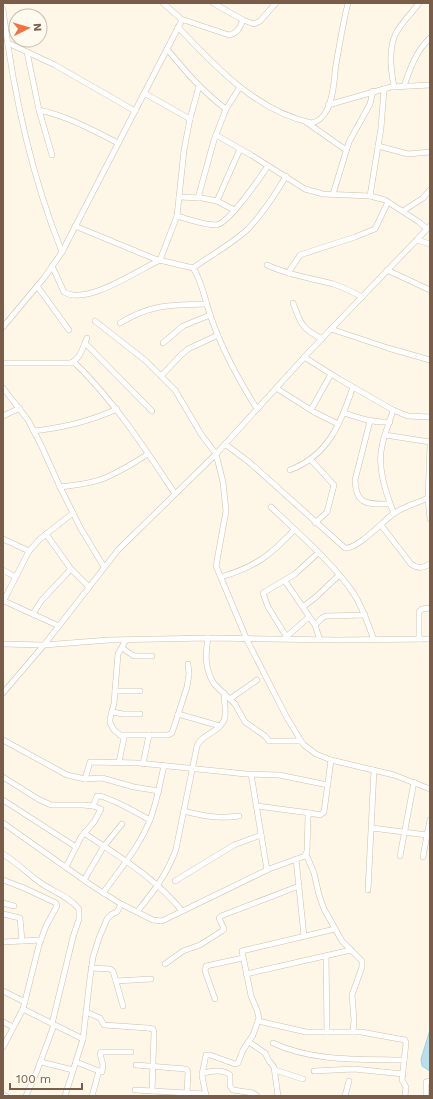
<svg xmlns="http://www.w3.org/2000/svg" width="433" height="1099" font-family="'Work Sans',sans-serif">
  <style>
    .water { fill: #b9e0ea; stroke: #9fd0dc }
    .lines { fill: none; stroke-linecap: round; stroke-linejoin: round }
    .street-casing { stroke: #d1beab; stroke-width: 6 }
    .street { stroke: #fff; stroke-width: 5 }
  </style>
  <rect width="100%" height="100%" fill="#fef6e7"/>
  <polygon class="water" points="430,1030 430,1071 422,1066 421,1059"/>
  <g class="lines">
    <defs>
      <g id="street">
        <polyline points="213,3 243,20 254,24 260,21 276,3"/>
        <path d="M3,9C13,91 31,175 62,252"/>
        <path d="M181,19L229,35C238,33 240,27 243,20"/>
        <path d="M178,27C216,67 255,110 311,123C318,122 324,116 327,110C334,96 334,79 336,64C340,43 343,23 348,3"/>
        <polyline points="8,43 55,65 135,111"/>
        <path d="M167,49C185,71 203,92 226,109"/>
        <polyline points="27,52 39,110 52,155"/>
        <path d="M404,86C410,69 416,51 430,38"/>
        <path d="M394,87C391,70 388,49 396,33C402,22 412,13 419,3"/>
        <polyline points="144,93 190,119"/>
        <polyline points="328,105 391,87 430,85"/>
        <path d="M39,110C67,116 93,130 118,143"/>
        <polyline points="306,122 346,150"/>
        <polyline points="216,135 251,155 305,189 323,194 370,196 385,200 419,222 427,229"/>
        <polyline points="378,146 408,154 430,152"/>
        <polyline points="333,194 349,142 370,104 373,91"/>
        <polyline points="370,196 381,128 384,89"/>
        <polyline points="179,197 202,198 217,201 234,210"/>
        <polyline points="198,198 214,140 226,109 240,87"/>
        <polyline points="217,201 240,149"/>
        <polyline points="403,211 423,198 430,190"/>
        <path d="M177,216C188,219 203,225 216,225C229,224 260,177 268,166"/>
        <path d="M75,226L155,259L193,268C203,282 206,306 213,323C224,353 240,382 257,409"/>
        <polyline points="417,240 430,244"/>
        <path d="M267,265C288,275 310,278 333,284C343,287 353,292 362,297"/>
        <path d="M52,266L64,292C87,306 138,270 160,260L177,216L184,150L190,119L199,86"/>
        <path d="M193,268C211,255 232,244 248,229C263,213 275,195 286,176"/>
        <polyline points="387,270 430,290"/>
        <polyline points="288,273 300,255 355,237 375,229 388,202"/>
        <polyline points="37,286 69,330"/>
        <path d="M293,303C301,324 301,328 322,339"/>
        <polyline points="95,321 146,361 175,390 201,434 216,454 223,482 226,511 216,566 247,640 286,716 301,741 304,745 316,754 331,760 394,775 430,789"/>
        <path d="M120,323C152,304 170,305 206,304"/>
        <polyline points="3,327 44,278 62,252 181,22 181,19 179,17 163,3"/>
        <polyline points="331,329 388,348 430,360"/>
        <polyline points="85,343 152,411"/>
        <polyline points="163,343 183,326 210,315"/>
        <polyline points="304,357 339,379 393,410 408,416 430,417"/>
        <path d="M74,362C115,402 144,447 175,494"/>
        <path d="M3,363H70C80,360 83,347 87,338"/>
        <polyline points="161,376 180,356 188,349 218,335"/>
        <polyline points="3,388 28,420 41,445 60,487 81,529 104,567"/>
        <polyline points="276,388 314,412 338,424"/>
        <polyline points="311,410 331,374"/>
        <path d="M393,410C390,422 384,434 382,446C377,468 386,493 394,514"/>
        <path d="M344,413C359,418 373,423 390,422"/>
        <polyline points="3,416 20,408"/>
        <path d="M370,421L355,480C356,506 368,504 390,504"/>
        <path d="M34,431C65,427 88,422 117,409"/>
        <polyline points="385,435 430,442"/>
        <path d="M225,444L249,462L345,548C358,549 382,522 393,514C403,507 417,503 428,498"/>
        <polyline points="430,445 428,498 430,519"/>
        <polyline points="311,460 334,485 327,512 315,523"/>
        <path d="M290,470C329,455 340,424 353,387"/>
        <path d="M60,487C75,485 91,484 105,478C121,471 134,463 148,454"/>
        <path d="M271,507C298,533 334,564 354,594C363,608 368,624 374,640"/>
        <path d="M381,525L411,564C418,569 423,568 430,564"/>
        <polyline points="46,534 71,569 89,587"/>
        <polyline points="3,539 29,551"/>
        <polyline points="3,570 15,577"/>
        <path d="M221,577C255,567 271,555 294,530"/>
        <polyline points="285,581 315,625 320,640"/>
        <polyline points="4,601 59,626"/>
        <polyline points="3,602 29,551 40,539 73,513"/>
        <polyline points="303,607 316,597 339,575"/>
        <polyline points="33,614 41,601 71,569"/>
        <polyline points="315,625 322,618 326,616 365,615"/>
        <polyline points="286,636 268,607 263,593 295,574 318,553"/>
        <path d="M208,638C205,655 205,669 214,684L235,704L245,722L265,736L269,741H301"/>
        <polyline points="285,638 309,617"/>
        <polyline points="419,639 419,612 422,609 430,608"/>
        <polyline points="3,644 44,645 109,640 208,638 337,640 430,639"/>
        <polyline points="122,648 134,656 152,656"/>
        <polyline points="115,691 140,691"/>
        <polyline points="3,693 44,645 118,550 216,454 310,351 430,226"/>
        <polyline points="230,699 257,680"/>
        <polyline points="112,712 123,714 140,714"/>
        <polyline points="178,714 220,726"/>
        <polyline points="120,735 168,735 172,733 187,687 189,674 188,664"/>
        <polyline points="3,740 67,775 85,779 102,778 134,787 159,791"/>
        <polyline points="119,762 124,738 114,730 110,723 110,719 114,703 118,654 126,640"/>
        <polyline points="143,764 149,735"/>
        <polyline points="251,774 267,870"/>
        <polyline points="3,777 38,799 51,805 83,805 93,806 101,809 94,822 81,837 66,867"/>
        <polyline points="85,779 90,762 139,763 246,774 279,775 328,785"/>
        <polyline points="3,800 76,847"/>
        <path d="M93,806L97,796C107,795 139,814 150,820"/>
        <polyline points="257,806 310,813"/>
        <path d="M184,811C203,816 219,819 239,816"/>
        <polyline points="3,823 91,885 121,904 153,920 162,921 269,869 305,856 307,851 308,816 310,813 320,815 324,812 331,760"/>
        <polyline points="372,828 427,835 430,820"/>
        <path d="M84,833C118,856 156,878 182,911"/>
        <path d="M3,854C16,862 26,872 38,881C51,891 69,896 79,909V919L73,937L52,1024"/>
        <polyline points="306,854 314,873 319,895 324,909 342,941 362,961 362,967 352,995 354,1020 353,1032"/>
        <polyline points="400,856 414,782"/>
        <polyline points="423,857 427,835"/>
        <polyline points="296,859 304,936"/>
        <polyline points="3,880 24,888 56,903 57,906 46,926 39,945 23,1009 3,1047"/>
        <polyline points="84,880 104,846 122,824"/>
        <polyline points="175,881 234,845 261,835"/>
        <polyline points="368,890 374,770"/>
        <path d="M103,893C120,869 141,845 151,817C157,801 160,783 164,766"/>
        <polyline points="3,903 14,906"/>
        <path d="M137,912C153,892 168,873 176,849L197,746C202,733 223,732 225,716C226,709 224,701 224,693"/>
        <polyline points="3,914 20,918 22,941"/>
        <polyline points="3,942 41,940"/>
        <polyline points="326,956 327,1032"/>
        <polyline points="165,964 183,951 200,945 222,931 224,929 219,918 221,916 299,886"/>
        <polyline points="91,968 110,969 113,971 123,1006"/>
        <polyline points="246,974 351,950"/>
        <polyline points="116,981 151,979"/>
        <polyline points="3,991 25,1002"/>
        <polyline points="215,999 205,971 206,966 243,958"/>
        <polyline points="23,1009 83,1039"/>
        <polyline points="86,1012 100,1018 104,1025 148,1028 153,1029 154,1033 152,1091"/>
        <polyline points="258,1021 306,1032 361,1032 405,1040 406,1043 402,1080 406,1087 405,1096"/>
        <polyline points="3,1022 13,1027"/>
        <polyline points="249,1042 265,1053 269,1061 274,1067 278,1096"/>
        <path d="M273,1043C314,1062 360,1059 404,1060"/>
        <polyline points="41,1062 73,1070"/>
        <polyline points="76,1062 99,1071"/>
        <polyline points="136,1065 186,1069 188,1072 187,1093"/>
        <polyline points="275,1070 303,1079"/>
        <polyline points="314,1071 354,1069 403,1074"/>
        <polyline points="202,1074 206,1055 210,1055 235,1064 238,1063 243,1050 253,1035 259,1018 257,1010 251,996 242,951 335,929"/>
        <polyline points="135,1090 206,1094"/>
        <polyline points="3,1095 6,1096"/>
        <polyline points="26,1096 37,1071 54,1025"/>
        <polyline points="65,1096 83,1039 90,978 93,957 99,938 107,919 112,914 117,912 121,904"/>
        <polyline points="92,1096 99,1071 102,1072 103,1065 100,1054 101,1052 131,1052"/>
        <path d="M206,1096L202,1076L203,1073C211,1071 224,1069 230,1075V1086L233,1090L253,1093L257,1096"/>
        <polyline points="345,1096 349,1081"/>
        <polyline points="426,1096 426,1082 430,1081"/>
      </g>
    </defs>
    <use href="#street" class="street-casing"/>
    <use href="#street" class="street"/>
  </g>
  <rect width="433" height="1099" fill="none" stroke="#7a5d49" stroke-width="8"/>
  <g transform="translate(28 28) rotate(85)"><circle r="19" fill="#fffaef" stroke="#cabbad"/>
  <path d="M0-3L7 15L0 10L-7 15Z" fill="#f07344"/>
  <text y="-6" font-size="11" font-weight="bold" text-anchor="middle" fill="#7a5d49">N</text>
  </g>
  <path d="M10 1083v6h72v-6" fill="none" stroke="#7a5d49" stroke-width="2"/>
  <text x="16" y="1083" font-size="12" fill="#7a5d49" stroke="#fffaef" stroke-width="3" paint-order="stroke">100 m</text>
</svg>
